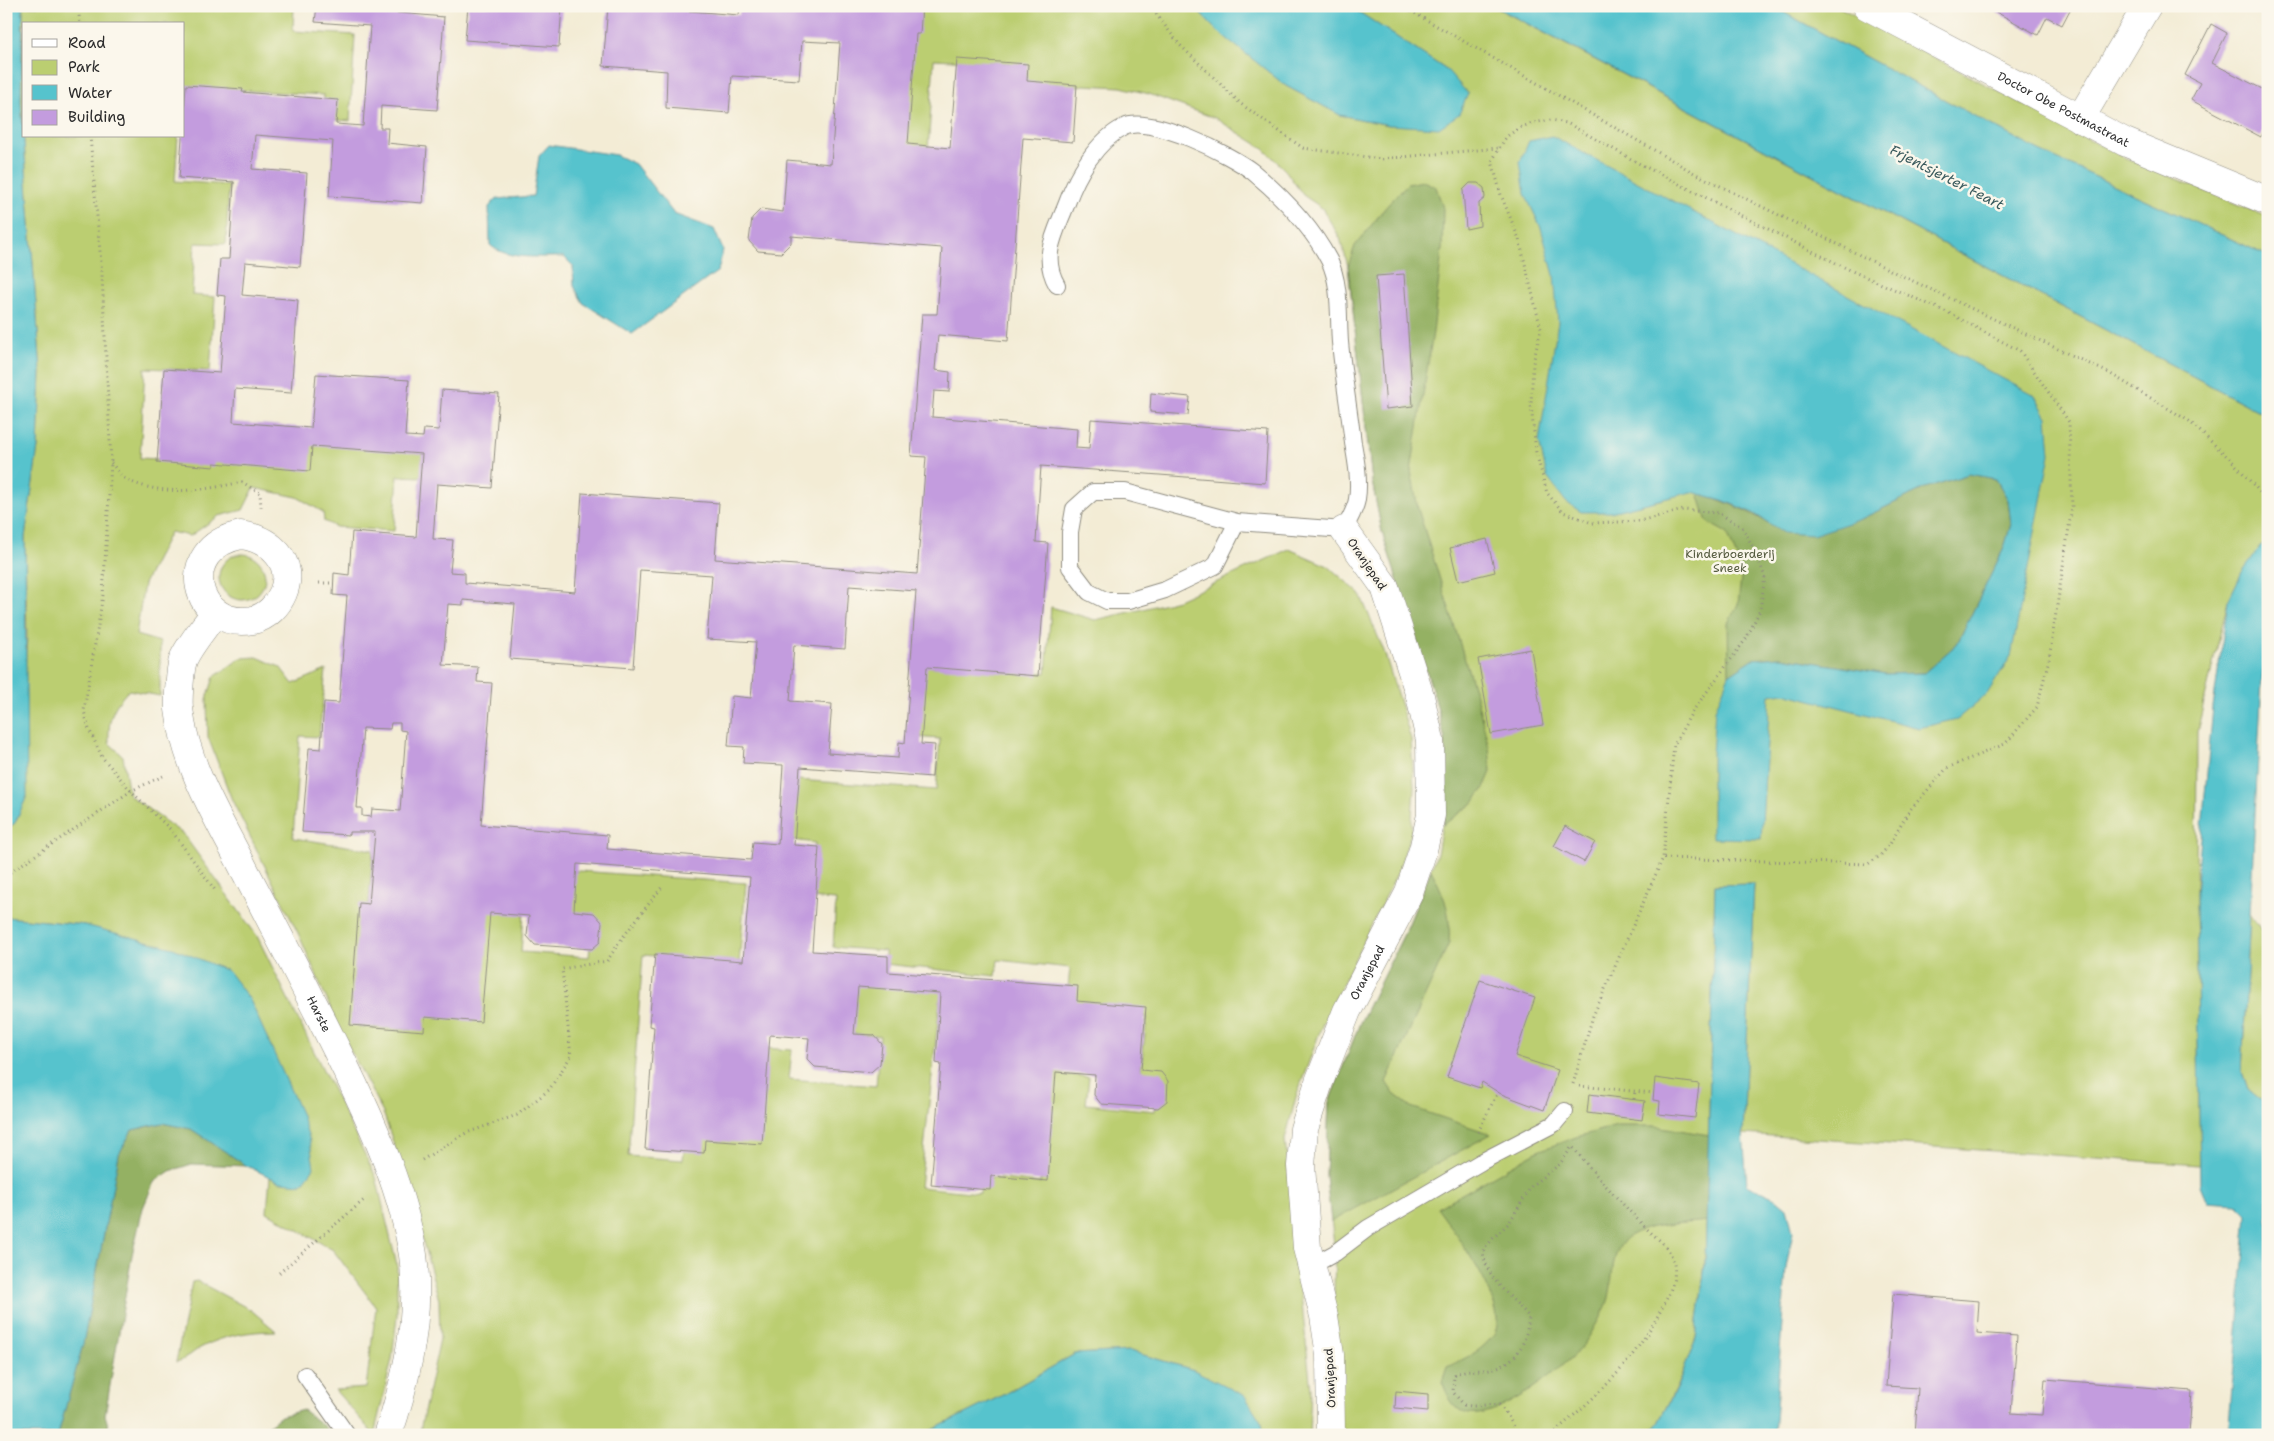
<svg xmlns="http://www.w3.org/2000/svg" width="2274" height="1441" font-family="'Shantell Sans',sans-serif">
  <style>
    .green { fill: #bbce71; stroke: #737c4e }
    .forest { fill: #94b163; stroke: #606e47 }
    .water { fill: #56c3cd; stroke: #40777c }
    .building { fill: #c39cde; fill-rule: evenodd }
    .lines { fill: none; stroke-linecap: round; stroke-linejoin: round }
    .lane-casing { stroke: #8f8c80; stroke-width: 18 }
    .street-casing { stroke: #8f8c80; stroke-width: 29 }
    .path { stroke: #8f8c80; stroke-width: 3; stroke-dasharray: 1 4; stroke-linecap: butt }
    .lane { stroke: #fff; stroke-width: 16 }
    .street { stroke: #fff; stroke-width: 28 }
    .labels { text-anchor: middle; dominant-baseline: central; stroke-width: 5; stroke-linejoin: round; paint-order: stroke }
    .street-label { font-size: 12px; fill: #2b2b2b; stroke: #fbf7ec }
    .park-label { font-size: 12px; fill: #565c40; stroke: #fbf7ec }
    .water-label { font-size: 14px; font-style: italic; fill: #38595c; stroke: #fbf7ec }
  </style>
  <rect width="100%" height="100%" fill="#fbf7ec"/>
  <filter id="ink" filterUnits="userSpaceOnUse"><feTurbulence type="fractalNoise" baseFrequency=".02" numOctaves="2"/><feDisplacementMap in="SourceGraphic" scale="10" xChannelSelector="R" yChannelSelector="G"/><feConvolveMatrix kernelMatrix="1 2 1 2 8 2 1 2 1" color-interpolation-filters="sRGB"/></filter>
  <filter id="wash" filterUnits="userSpaceOnUse"><feTurbulence type="fractalNoise" baseFrequency=".0096" numOctaves="4" result="noise"/><feDisplacementMap in="SourceGraphic" scale="20" xChannelSelector="R" yChannelSelector="G"/><feGaussianBlur stdDeviation="1.12" result="paint"/><feColorMatrix in="noise" values="0 0 0 0 0 0 0 0 0 0 0 0 0 0 0 0 0 1.4 0 .05"/><feComposite in="paint" operator="in"/></filter>
  <g filter="url(#wash)">
    <rect width="100%" height="100%" fill="#f3ecd5"/>
    <g class="green">
      <path d="M23,6H294L293,31L355,35L350,121L323,119L324,95L184,87V24H24V136H178L175,181L229,185L226,244L195,243L192,295L215,297L210,371L145,368L140,458L300,467L302,443L425,450L423,477L398,476L394,531L336,527L324,521L323,512L297,497L254,488L243,510L219,516L190,536L170,532L144,584L136,635L160,642V696L129,690C112,707 108,719 109,743L123,756L129,795L183,834L257,936L376,1177L397,1266V1316L392,1359L374,1435L335,1390L366,1388L376,1307L333,1250L267,1212L270,1177L280,1182L85,925L6,917V829L15,823L27,638L25,537L38,447L41,372L21,102Z"/>
      <polygon points="903,6 1193,6 1216,29 1286,86 1340,115 1389,125 1448,71 1350,6 1493,6 2268,416 2268,543 2260,547 2228,601 2197,732 2196,893 2200,1165 1743,1134 1754,884 1715,885 1705,1264 1696,1338 1677,1386 1658,1423 1648,1435 1339,1435 1334,1292 1335,1253 1326,1176 1329,1102 1360,1023 1408,926 1437,854 1447,796 1445,739 1435,698 1382,532 1372,481 1348,266 1340,238 1322,208 1303,195 1286,171 1263,148 1215,118 1149,94 1121,87 1084,85 1056,89 1009,86 1010,63 934,59 928,151 894,149"/>
      <polygon points="1772,6 1837,6 2121,156 2268,217 2268,256 2037,150"/>
      <polygon points="1289,549 1328,566 1360,594 1384,651 1411,739 1414,788 1411,834 1397,874 1323,1023 1296,1097 1285,1140 1311,1390 1309,1435 1264,1435 1262,1423 1194,1370 1130,1351 1075,1354 1001,1396 922,1435 419,1435 440,1339 439,1300 408,1187 384,1115 340,1030 299,935 232,800 208,737 207,699 214,677 241,658 257,657 280,667 293,684 326,670 319,737 300,736 293,838 373,850 359,1027 412,1030 414,1003 478,909 524,913 521,952 589,957 592,923 561,921 565,870 746,883 739,963 643,955 628,1156 683,1160 685,1138 748,1047 792,1050 789,1079 876,1086 880,1036 843,1033 847,983 941,992 920,1187 980,1193 982,1177 1040,1183 1051,1073 1089,1077 1086,1104 1155,1111 1159,1079 1140,1077 1147,1017 1066,1008 1070,968 998,960 996,976 885,964 885,951 833,947 836,900 810,898 815,843 793,840 797,780 936,790 940,739 914,737 919,666 1046,673 1051,607 1095,620 1139,610 1178,600"/>
      <circle cx="242" cy="577" r="23"/>
      <polygon points="2250,914 2268,940 2268,1106 2248,1089 2242,1072"/>
      <path d="M197,1281L251,1310L276,1331C250,1331 224,1335 200,1348C191,1353 186,1360 176,1362L192,1282Z"/>
    </g>
    <g class="forest">
      <polygon points="1423,181 1436,187 1443,208 1442,250 1433,332 1411,471 1418,509 1475,692 1489,747 1491,772 1483,790 1472,804 1443,825 1447,796 1445,739 1435,698 1382,532 1372,481 1348,266 1355,246 1385,208 1407,184"/>
      <path d="M1969,474L1996,479L2008,500L2011,524L2004,548L1957,644L1924,673L1886,674L1781,657L1753,659L1729,675L1728,623L1738,604L1742,570L1727,533L1707,522L1698,493C1730,502 1756,515 1784,532L1861,519L1925,488Z"/>
      <path d="M1431,870C1445,897 1451,911 1449,943L1386,1082L1394,1094L1411,1107L1491,1134L1331,1222L1326,1176L1329,1102L1360,1023L1408,926Z"/>
      <polygon points="162,1123 191,1129 247,1166 192,1164 170,1171 154,1182 143,1208 132,1255 105,1415 111,1435 58,1435 83,1344 119,1154 132,1130"/>
      <path d="M1617,1126H1655L1709,1135L1707,1221C1684,1224 1639,1223 1624,1241C1606,1261 1617,1290 1603,1312C1597,1322 1591,1335 1584,1344C1566,1366 1491,1427 1463,1412C1451,1406 1447,1393 1442,1382L1447,1367C1465,1358 1482,1352 1494,1334C1511,1307 1454,1231 1437,1208L1538,1151L1576,1137Z"/>
      <polygon points="303,1410 325,1427 329,1435 256,1435 281,1416"/>
    </g>
    <g class="water">
      <polygon points="6,6 23,6 21,102 41,372 38,447 25,537 27,796 15,823 6,829"/>
      <polygon points="1193,6 1350,6 1448,71 1468,94 1459,114 1439,128 1389,125 1340,115 1286,86 1215,29"/>
      <polygon points="1494,6 1772,6 2037,150 2268,256 2268,416"/>
      <polygon points="1552,136 2035,396 2047,417 2050,454 2011,656 1987,694 1957,719 1919,728 1784,693 1770,695 1761,839 1712,838 1712,755 1715,710 1729,675 1753,659 1781,657 1886,674 1924,673 1957,644 2004,548 2011,524 2008,500 1996,479 1969,474 1925,488 1861,519 1813,535 1784,533 1753,513 1722,500 1692,492 1611,512 1581,512 1566,502 1547,477 1539,441 1558,322 1554,275 1541,228 1525,194 1520,162 1529,141"/>
      <path d="M549,145L616,155L635,164L674,214L714,229L723,250L718,271L632,334L583,303L574,286L573,266L564,257C542,256 508,261 490,245L489,207L496,199L533,196L539,156Z"/>
      <polygon points="2268,543 2268,642 2262,678 2242,1072 2248,1089 2268,1106 2268,1435 2228,1435 2247,1215 2236,1204 2207,1202 2200,1185 2196,893 2213,707 2228,601 2242,572 2260,547"/>
      <polygon points="1754,884 1743,1133 1747,1185 1775,1198 1787,1208 1793,1232 1786,1268 1774,1435 1648,1435 1658,1423 1677,1387 1696,1338 1705,1264 1715,885"/>
      <polygon points="6,917 85,925 173,948 228,971 250,1000 301,1113 310,1141 314,1168 302,1184 280,1182 247,1166 191,1129 162,1123 132,1130 119,1154 83,1344 58,1435 6,1435"/>
      <polygon points="1130,1351 1194,1370 1245,1396 1262,1423 1264,1435 922,1435 1001,1396 1075,1354"/>
    </g>
    <g id="blocks">
      <g class="building">
        <path d="M317,6H389L388,12L444,17L437,110L381,106L380,128H388L387,143L427,147L423,203L329,196L333,141L255,135L252,169L307,173L300,267L245,262L242,295L298,300L291,393L235,389L233,422L311,428L316,374L409,380L405,436L423,437L424,429L439,430L442,390L499,394L492,488L437,484L433,539L453,540L450,572L465,573V583L575,592L582,493L719,503L715,559L917,574L926,457L911,456L922,314H937L942,248L791,236V243L781,253L758,251L749,241L752,218L761,209L783,212L787,160L831,164L840,43L802,41L799,80L732,76L729,113L666,108L667,71L603,66L608,6H677V10L739,15L740,6H922L920,34H916L908,144L950,148L957,59L1028,64L1027,81L1077,85L1073,142L1023,138L1008,341L938,335L935,370L950,372L949,392L934,391L932,417L1077,429L1076,448L1089,449L1091,419L1268,432L1265,483L1041,466L1036,542L1048,543L1038,676L927,667L921,744L935,745L932,777L800,767L794,845L819,847L812,951L888,956V972L1078,986L1077,1001L1146,1007L1141,1070L1161,1072L1168,1081L1167,1101L1158,1108L1101,1104L1094,1095L1095,1075L1056,1072L1048,1181L991,1176L990,1190L931,1185L941,1064L936,1063L940,993L858,987L854,1034L874,1035L882,1044L880,1064L871,1072L815,1067L807,1059L809,1038L770,1035L762,1144L705,1140L704,1153L645,1149L654,1027L649,1026L655,954L743,961L750,877L577,864L574,911L594,913L602,922L600,942L592,949L535,945L527,936L529,916L490,913L481,1022L425,1017L424,1031L350,1025L359,903L369,904L375,832H349V835L302,832L309,748L321,749L324,702L339,703L347,596L333,595L334,573L349,575L352,532L416,537L422,454L312,446L310,471L214,463V467L157,462L164,369L220,373L226,296L217,295L220,259H229L234,182L179,178L186,85L243,89L242,92L338,100L336,124L363,126L370,26L315,22ZM640,570L712,575L707,639L756,642L751,698L732,696L728,746L744,747L743,763L783,765L778,844L753,842L751,860L607,849L608,835L481,825L492,683L477,682L478,667L443,665L448,604L463,605V600L515,604L510,659L633,668ZM849,586L916,591L905,743L899,742L898,758L828,753L832,704L790,701L794,645L845,649ZM391,723H400V730L406,731L400,811L372,809L371,817L362,816V808H357L363,728L390,729Z"/>
        <polygon points="468,6 562,6 559,47 465,40"/>
        <polygon points="1985,6 2072,6 2062,25 2047,17 2038,35"/>
        <polygon points="2211,24 2227,33 2212,63 2268,92 2268,122 2261,137 2191,100 2200,83 2185,75"/>
        <polygon points="1470,183 1478,183 1484,188 1485,198 1479,203 1480,226 1466,229 1463,190"/>
        <polygon points="1404,274 1413,406 1386,409 1376,276"/>
        <polygon points="1151,393 1190,397 1188,415 1150,412"/>
        <polygon points="1487,539 1495,572 1458,581 1450,548"/>
        <polygon points="1531,649 1543,725 1491,734 1478,659"/>
        <polygon points="1565,826 1595,842 1584,862 1554,846"/>
        <polygon points="1480,980 1535,998 1515,1056 1558,1070 1544,1110 1501,1094 1482,1082 1480,1088 1447,1077"/>
        <polygon points="1655,1078 1699,1084 1695,1118 1659,1114 1660,1101 1653,1100"/>
        <polygon points="1589,1094 1645,1101 1642,1120 1587,1113"/>
        <polygon points="1893,1294 1979,1301 1977,1333 2017,1336 2011,1413 2042,1415 2045,1379 2192,1391 2189,1435 2041,1435 2009,1431 2009,1435 1915,1435 1918,1388 1886,1386"/>
        <polygon points="1396,1391 1428,1394 1428,1411 1395,1408"/>
      </g>
    </g>
  </g>
  <g filter="url(#ink)">
    <use href="#blocks" fill-opacity="0" stroke="#8f8c80" stroke-width="1"/>
    <g class="lines">
      <defs>
        <g id="lane">
          <path d="M1057,285C1040,256 1056,232 1067,203C1077,175 1096,141 1124,127C1149,114 1232,155 1253,172C1282,196 1311,226 1329,260C1341,285 1338,315 1340,342C1343,375 1349,409 1353,443C1356,460 1360,481 1357,499C1356,509 1348,521 1344,530L1237,522L1125,492H1093L1074,509L1070,532V567L1089,592L1107,601H1128L1165,590L1215,566L1237,522"/>
          <polyline points="1311,1266 1335,1253 1368,1228 1481,1162 1554,1124 1565,1111"/>
          <polyline points="305,1375 347,1435"/>
        </g>
        <g id="street">
          <path id="s1" d="M1867,6L2125,142L2268,201"/>
          <polyline points="2080,119 2147,6"/>
          <path d="M241,535C270,539 296,562 283,593C278,605 267,617 253,620C194,631 174,548 241,535Z"/>
          <path id="s2" d="M215,612C206,626 189,645 183,660C180,669 178,700 179,709C186,767 218,818 244,869C279,936 314,1003 347,1071C375,1129 403,1191 413,1255C421,1315 407,1379 388,1435"/>
          <path id="s3" d="M1331,1435L1330,1355L1324,1316L1307,1248L1301,1166L1304,1129L1319,1082L1347,1011L1408,895L1423,850L1431,815L1430,740L1420,696L1385,587L1344,530"/>
        </g>
      </defs>
      <use href="#lane" class="lane-casing"/>
      <use href="#street" class="street-casing"/>
      <g class="path">
        <polyline points="78,6 80,24"/>
        <polyline points="1150,6 1179,44 1241,104 1303,148 1381,159 1498,148"/>
        <polyline points="1402,6 1696,174 1898,274 2109,373 2189,421 2233,462 2268,501"/>
        <polyline points="90,136 102,274 111,463 103,595 84,711 89,729 102,757 131,791 171,830 215,890"/>
        <path d="M111,463C116,468 121,477 127,480C163,497 205,490 242,482L260,493L261,507"/>
        <polyline points="319,583 333,583"/>
        <polyline points="6,875 131,791 163,776"/>
        <polyline points="1573,1084 1593,1016 1663,858 1674,745 1692,712 1746,639 1760,610 1765,577 1755,551 1743,528 1719,513 1683,510 1640,521 1592,523 1563,512 1547,493 1536,452 1531,405 1533,363 1541,329 1519,239 1501,195 1492,161 1506,137 1519,128 1532,123 1551,120 1567,123 1640,164 1736,213 1854,272 1947,312 2020,351 2069,422 2072,507 2049,659 2037,707 2005,744 1947,768 1909,811 1890,844 1880,856 1868,864 1663,858"/>
        <polyline points="1579,1086 1654,1093"/>
        <polyline points="1634,1099 1635,1091"/>
        <polyline points="1478,1132 1498,1092"/>
        <polyline points="422,1160 466,1133 517,1115 549,1090 571,1056 562,969 607,961 623,937 662,887"/>
        <polyline points="279,1273 365,1199"/>
        <path d="M1518,1435L1508,1416L1499,1405C1485,1403 1479,1408 1464,1405L1453,1392L1454,1375C1468,1368 1470,1371 1484,1370C1516,1366 1526,1346 1529,1317C1512,1296 1486,1280 1483,1251L1494,1237L1509,1223L1532,1185L1560,1164L1571,1148"/>
        <path d="M1551,1435C1598,1395 1631,1366 1661,1310C1670,1292 1681,1273 1670,1253C1666,1244 1648,1231 1641,1223C1617,1198 1593,1173 1572,1146"/>
      </g>
      <use href="#lane" class="lane"/>
      <use href="#street" class="street"/>
    </g>
  </g>
  <g class="labels">
    <g class="street-label">
      <text stroke="none"><textPath href="#s1" startOffset="222">Doctor Obe Postmastraat</textPath></text>
      <text transform="translate(1367 564) rotate(56)">Oranjepad</text>
      <text stroke="none"><textPath href="#s3" startOffset="478">Oranjepad</textPath></text>
      <text stroke="none"><textPath href="#s2" startOffset="444">Harste</textPath></text>
      <text transform="translate(1330 1378) rotate(-93)">Oranjepad</text>
    </g>
    <g class="park-label">
      <text x="1730" y="554">Kinderboerderij<tspan x="1730" dy="14">Sneek</tspan></text>
    </g>
    <g class="water-label">
      <text transform="translate(1947 177) rotate(27)">Frjentsjerter Feart</text>
    </g>
  </g>
  <rect width="2274" height="1441" fill="none" stroke="#fbf7ec" stroke-width="25"/>
  <rect x="22" y="22" width="162" height="115" fill="#fbf7ec" stroke="#a8a59f"/>
  <rect x="32" y="39" width="25" height="8" fill="#ffffff" stroke="#a8a59f"/>
  <text x="68" y="48" font-size="15" fill="#2b2b2b">Road</text>
  <rect x="32" y="60" width="25" height="15" fill="#bbce71" stroke="#a8a59f"/>
  <text x="68" y="72" font-size="15" fill="#2b2b2b">Park</text>
  <rect x="32" y="85" width="25" height="15" fill="#56c3cd" stroke="#a8a59f"/>
  <text x="68" y="98" font-size="15" fill="#2b2b2b">Water</text>
  <rect x="32" y="110" width="25" height="15" fill="#c39cde" stroke="#a8a59f"/>
  <text x="68" y="122" font-size="15" fill="#2b2b2b">Building</text>
</svg>
